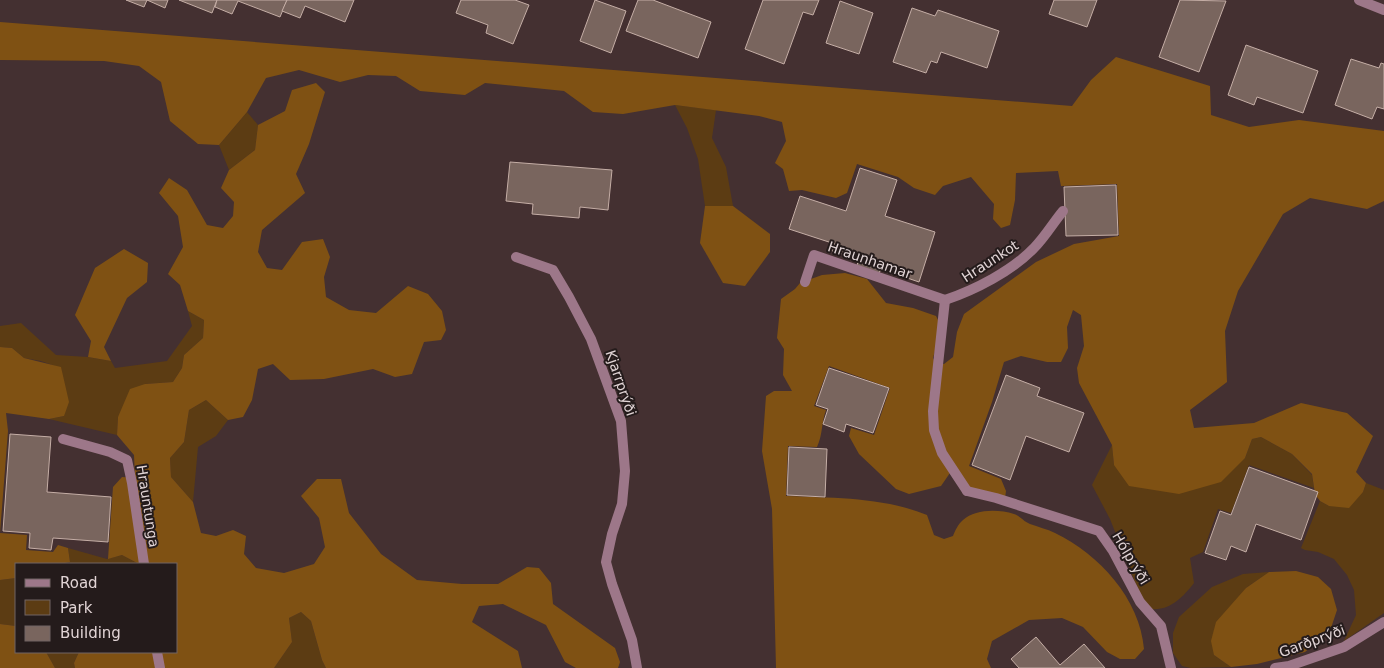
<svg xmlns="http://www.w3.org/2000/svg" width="1384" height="668" font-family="'DejaVu Sans',sans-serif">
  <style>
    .green { fill: #5c3c13 }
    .forest { fill: #7f5113 }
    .building { fill: #79655e; stroke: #c5aea6 }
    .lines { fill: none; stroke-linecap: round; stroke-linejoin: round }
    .service { stroke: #9d7789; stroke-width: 10 }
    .minor { stroke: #9d7789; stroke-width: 10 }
    .labels { text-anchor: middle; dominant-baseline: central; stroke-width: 4; stroke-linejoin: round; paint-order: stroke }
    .street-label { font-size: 14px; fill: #e1d4d5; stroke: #241b1b }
  </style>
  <rect width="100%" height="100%" fill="#443031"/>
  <g class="green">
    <polygon points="675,105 716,110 712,138 726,167 733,206 705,206 698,159 687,128"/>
    <polygon points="247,112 258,125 255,150 229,170 219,145"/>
    <polygon points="188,311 204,320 203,338 184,355 182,368 173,382 145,384 118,417 117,435 49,419 64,416 61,368 41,361 24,358 12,348 0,347 0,326 21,323 56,355 88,357 111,361 115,368 167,361 192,326"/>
    <polygon points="206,400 228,420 216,436 198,447 193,502 171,477 170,458 184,442 189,410"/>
    <path d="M1261,437L1292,454L1312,475L1314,488L1249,465L1231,513L1218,509L1203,552L1190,558L1194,583C1183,597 1170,611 1151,609L1142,600L1110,519L1092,485L1112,445L1114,465L1245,458L1252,439Z"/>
    <polygon points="1366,483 1384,490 1384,613 1344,641 1356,615 1354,590 1347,575 1334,559 1318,552 1305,550 1301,548 1320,501 1329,506 1363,492"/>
    <polygon points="68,548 107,559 122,555 139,564 60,564 70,562"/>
    <polygon points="1269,572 1246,588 1214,655 1231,667 1191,668 1182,666 1173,653 1173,633 1179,617 1212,587 1243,574"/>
    <polygon points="16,578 16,626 0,624 0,580"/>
    <polygon points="301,612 311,621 322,660 326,668 274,668 292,642 289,618"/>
    <polygon points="46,652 79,652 74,663 75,668 55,668"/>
  </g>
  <g class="forest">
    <path d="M0,22L1072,106L1091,80L1116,57L1210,86L1211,115L1249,127L1299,120L1384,131V201L1367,209L1310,198L1283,214L1238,291L1225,331L1227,382L1190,410L1194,428L1254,423L1301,403L1347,413L1373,436L1356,472L1366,483L1363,492L1349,508L1329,506L1320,501L1315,494L1312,474L1292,454L1261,437L1252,439L1245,458L1221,482L1179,494L1129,486L1114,465L1112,445L1079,383L1077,368L1084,346L1081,315L1073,310L1067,327L1068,348L1061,362H1047L1021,356L1004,362L992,402L969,466L1001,479L1006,491L1005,498H980L952,470L941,486L909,494L896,489L859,454L849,436L851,428L874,435L890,388L829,366L814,406L826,410C821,424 823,434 817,447L788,446L786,496C833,498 883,497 927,515L934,535L944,539L953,536C955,531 958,524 963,520C975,509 998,509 1014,514C1020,516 1024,522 1030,524C1038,527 1047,529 1055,533C1099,554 1140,599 1144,649L1135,659H1120L1107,652L1083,627L1062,618L1029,620L992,641L987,659L991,668H776L772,509L762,451L766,396L774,391H792L783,375L784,349L777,338L781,299L795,289L800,283L822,275L845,273L867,279L886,303L913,308L936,316C944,329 937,344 933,358L936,364H944L953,357L957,332L964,314L1036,262L1074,244L1119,236L1117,184L1061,186L1058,171L1016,173L1015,200L1010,225L1001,228L993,219L994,204L971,177L943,186L935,195L914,188L898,177L857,164L847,193L836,198L802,190L789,191L783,169L775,163L786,141L782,122L759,116L675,105L623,114L593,112L564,91L485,83L465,95L420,91L396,76L368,75L340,82L299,70L266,78L247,112L219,145L198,144L170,121L161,82L139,66L104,61L0,60Z"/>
    <polygon points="316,83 325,92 309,144 296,174 305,193 262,230 258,252 267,268 282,270 302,242 323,239 330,257 324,277 326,297 349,310 376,313 408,286 428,294 442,311 446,330 441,340 424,342 412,374 395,377 373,369 324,379 290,380 273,364 258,369 252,400 243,417 228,420 206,400 189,410 184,442 170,458 171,477 193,502 201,533 216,536 233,530 246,536 244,554 256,568 284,573 314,564 325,547 319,518 301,496 317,479 341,479 349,513 381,554 417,580 462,584 498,584 527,567 539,568 551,583 553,604 615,648 620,662 618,668 576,668 565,662 546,625 503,604 479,606 472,622 518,651 522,668 326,668 322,660 311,621 301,612 289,618 292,642 274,668 75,668 74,663 79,652 176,652 176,564 139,564 122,555 108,559 113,487 122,477 135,478 134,455 117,435 118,417 130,389 145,384 173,382 182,368 184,355 203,338 204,320 188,311 180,285 168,274 183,247 178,216 159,193 169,178 187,190 207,225 223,228 233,216 234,202 221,188 229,170 255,150 258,125 285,111 292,90"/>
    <polygon points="705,206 733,206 770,234 770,252 745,286 723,283 700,243"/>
    <polygon points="124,249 148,263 147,282 127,298 104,347 111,361 88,357 91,341 75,315 95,268"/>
    <polygon points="0,347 12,348 24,358 61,367 69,402 64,416 49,419 6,413 8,431 0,533 27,535 26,550 53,552 58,545 68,548 70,562 60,564 16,564 16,578 0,580"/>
    <polygon points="1296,571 1318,577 1331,589 1337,610 1330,631 1305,652 1257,664 1231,667 1214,655 1211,641 1216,622 1246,588 1269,572"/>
    <polygon points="0,624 16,626 16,652 46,652 55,668 0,668"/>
  </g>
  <g class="building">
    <polygon points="126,0 147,0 144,7"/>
    <polygon points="147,0 168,0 165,8"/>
    <polygon points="179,0 217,0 212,13"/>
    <polygon points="217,0 287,0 280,17 238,1 232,14 215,7"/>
    <polygon points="287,0 354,0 345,22 305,6 300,18 282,11"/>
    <polygon points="461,0 515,0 529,5 513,44 486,33 488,25 456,13"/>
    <polygon points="595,0 626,11 611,53 580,41"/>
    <polygon points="638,0 653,0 711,22 698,58 626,31"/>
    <polygon points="763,0 819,0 813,15 803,12 784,64 745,49"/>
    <polygon points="1054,0 1097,0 1087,27 1049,14"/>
    <polygon points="1180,0 1226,1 1199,72 1159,57"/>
    <polygon points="840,1 873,13 859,54 826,43"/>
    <polygon points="912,8 935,16 938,10 999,31 987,68 941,52 937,63 931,61 926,73 893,62"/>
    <polygon points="1246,45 1318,71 1303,113 1257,97 1254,105 1228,95"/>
    <polygon points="1351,59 1379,68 1381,63 1384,64 1384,109 1377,107 1372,119 1335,105"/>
    <polygon points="510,162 612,170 608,210 580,207 579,218 532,214 533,204 506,201"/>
    <polygon points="860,168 897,180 885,216 935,232 919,282 881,269 878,275 856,268 859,259 832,251 835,244 789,229 800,196 846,211"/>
    <polygon points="1116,185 1118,235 1066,236 1064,187"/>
    <polygon points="829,368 889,388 873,433 846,424 844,432 823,424 828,409 816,405"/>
    <polygon points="1006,375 1040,388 1037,396 1084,413 1069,452 1026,436 1010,480 972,465"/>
    <polygon points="10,434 51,437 47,492 111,497 108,542 53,538 51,550 29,548 30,533 3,531"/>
    <polygon points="789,447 827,449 825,497 787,495"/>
    <polygon points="1249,467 1318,492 1301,540 1256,524 1246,552 1231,546 1226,560 1205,553 1220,511 1231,515"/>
    <polygon points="1036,637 1060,665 1084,644 1105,668 1019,668 1011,659"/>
  </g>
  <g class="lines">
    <g class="service">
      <polyline points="805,282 814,255 945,300"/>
      <polyline points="945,300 933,411 934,430 942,453 967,491"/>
      <path d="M945,300C975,290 1012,271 1034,248C1045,237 1053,223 1063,211"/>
      <polyline points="63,439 110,452 127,460 132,483 144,564"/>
      <polyline points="157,652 160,668"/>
    </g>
    <g class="minor">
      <polyline points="1359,0 1384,10"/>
      <polyline points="516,257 553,270 569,297 591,339 621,421 625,471 622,504 612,534 606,562 612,584 632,640 637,668"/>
      <polyline points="967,491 996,498 1099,531 1113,551 1140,602 1161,626 1171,668"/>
      <polyline points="1275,668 1289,666 1344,647 1384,622"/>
    </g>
  </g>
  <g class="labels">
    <g class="street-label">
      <text transform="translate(870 260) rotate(19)">Hraunhamar</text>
      <text transform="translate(990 261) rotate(-33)">Hraunkot</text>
      <text transform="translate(621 383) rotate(71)">Kjarrprýði</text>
      <text transform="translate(148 506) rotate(81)">Hrauntunga</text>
      <text transform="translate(1131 558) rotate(59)">Hólprýði</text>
      <text transform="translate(1312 641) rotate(-20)">Garðprýði</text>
    </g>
  </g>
  <rect x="15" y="563" width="162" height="90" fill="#241b1b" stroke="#706565"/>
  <rect x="25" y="579" width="25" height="8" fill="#9d7789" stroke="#706565"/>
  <text x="60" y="588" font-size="15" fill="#e1d4d5">Road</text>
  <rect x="25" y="600" width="25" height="15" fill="#5c3c13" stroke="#706565"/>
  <text x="60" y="613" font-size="15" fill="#e1d4d5">Park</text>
  <rect x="25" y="626" width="25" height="15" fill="#79655e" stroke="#706565"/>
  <text x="60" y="638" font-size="15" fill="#e1d4d5">Building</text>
</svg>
